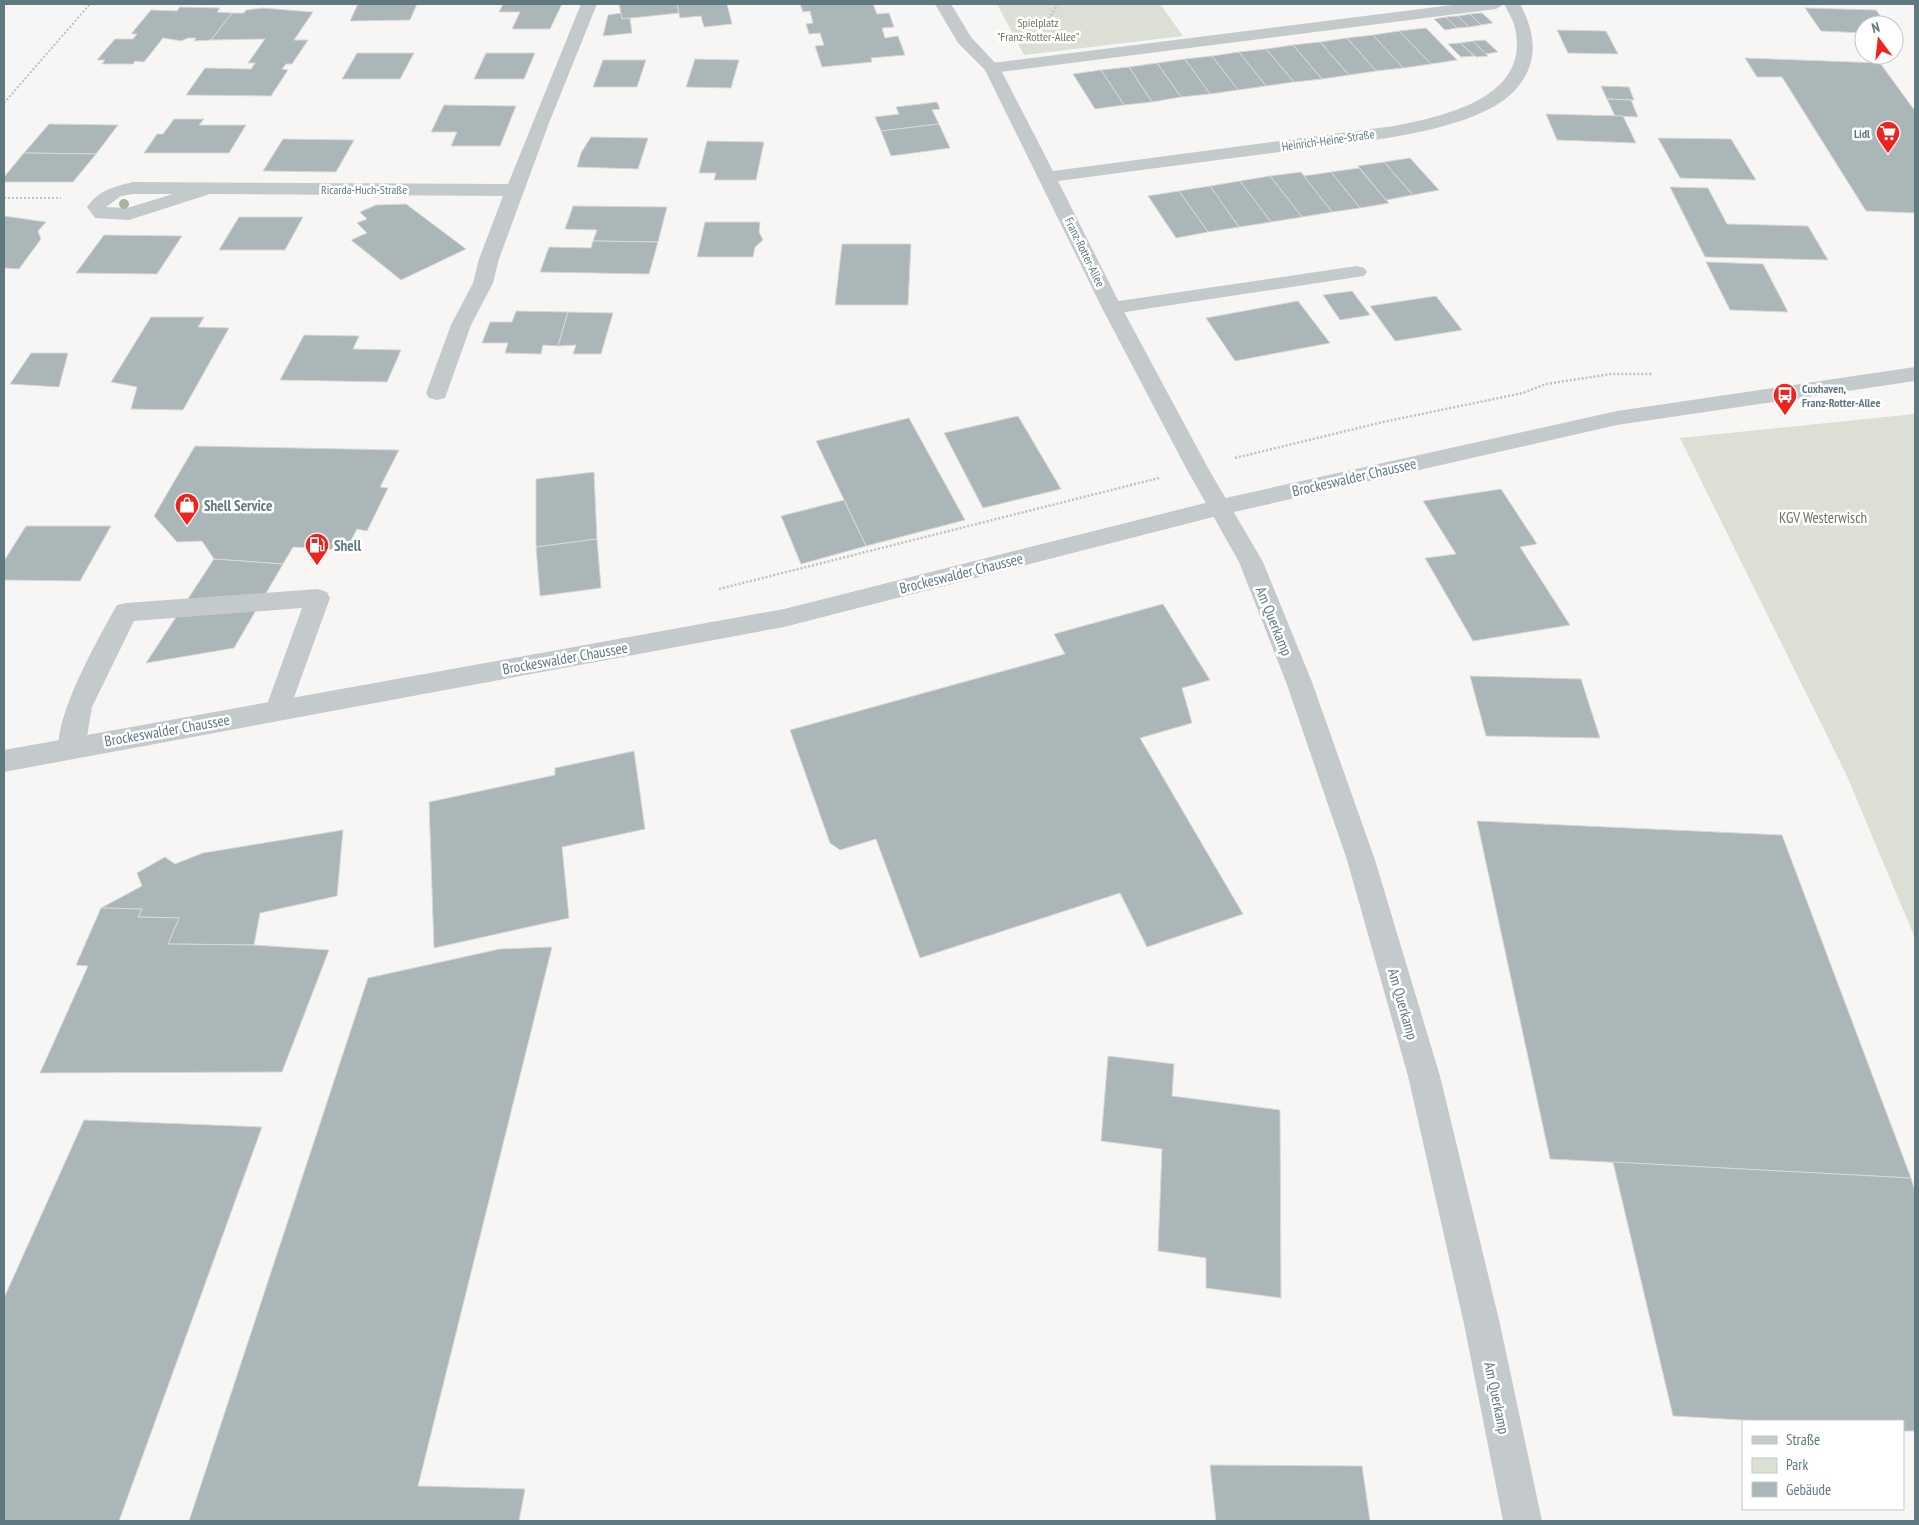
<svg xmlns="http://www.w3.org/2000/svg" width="1919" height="1525" font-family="'PT Sans Narrow',sans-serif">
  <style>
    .green { fill: #dbdfd4 }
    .building { fill: #abb6b9; stroke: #d9d8d6 }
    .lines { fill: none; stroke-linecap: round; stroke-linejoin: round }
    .path-far1 { stroke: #bdc1c2; stroke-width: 2; stroke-dasharray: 2 2; stroke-linecap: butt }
    .path { stroke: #bdc1c2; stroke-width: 2.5; stroke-dasharray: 2 2; stroke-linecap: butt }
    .service { fill: #c4cacc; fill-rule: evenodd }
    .minor { fill: #c4cacc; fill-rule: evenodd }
    .tertiary { fill: #c4cacc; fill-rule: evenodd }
    .tree { fill: #a9b1a2 }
    .labels { text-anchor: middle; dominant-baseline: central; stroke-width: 5; stroke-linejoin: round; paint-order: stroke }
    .far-park-label { font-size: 12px; fill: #69785f; stroke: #fff }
    .far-poi-label { font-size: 12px; font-weight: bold; fill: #607981; stroke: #fff; text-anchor: end }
    .far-street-label { font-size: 12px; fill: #607981; stroke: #fff }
    .street-label { font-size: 15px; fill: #607981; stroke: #fff }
    .poi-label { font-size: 15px; font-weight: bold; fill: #607981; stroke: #fff; text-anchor: start }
    .park-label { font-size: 15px; fill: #69785f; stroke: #fff }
  </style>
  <rect width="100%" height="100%" fill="#f7f6f4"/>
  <g class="green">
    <polygon points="997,4 1160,4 1183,36 1024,55"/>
    <polygon points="1915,414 1915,938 1846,774 1680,438"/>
  </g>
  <g class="building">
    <polygon points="358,4 417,4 410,20 350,21"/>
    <polygon points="503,4 562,4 550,29 512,29 520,12 499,12"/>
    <polygon points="619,4 677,4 679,13 622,19"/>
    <polygon points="677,4 727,4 732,24 704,27 701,16 680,18"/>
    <polygon points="800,4 873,4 877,14 889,13 894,27 882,28 885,38 898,36 905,55 871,58 872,62 822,67 815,46 824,45 820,33 809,34 806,24 813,23 810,11 803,12"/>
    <polygon points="180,7 220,8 217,12 232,13 211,40 194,41 196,38 188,38 181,41 163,38 144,62 135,61 133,64 102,64 105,60 97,60 115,39 133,39 137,34 131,34 151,10 177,11"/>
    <polygon points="262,8 313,12 294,40 308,40 292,64 286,64 282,69 288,70 271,96 186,95 205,68 251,69 255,63 248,63 265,39 211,40 232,13 244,13 246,10"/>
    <polygon points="1805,8 1876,10 1887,25 1864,25 1864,33 1821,31"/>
    <polygon points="621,13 622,19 630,18 632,33 603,36 608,15"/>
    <polygon points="1482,13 1493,23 1481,25 1470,14"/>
    <polygon points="1470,14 1481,25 1469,27 1458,16"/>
    <polygon points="1458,16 1469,27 1457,28 1446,17"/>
    <polygon points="1446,17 1457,28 1445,30 1434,19"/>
    <polygon points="1426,28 1457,60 1431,64 1399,31"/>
    <polygon points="1557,30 1606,31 1618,54 1568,53"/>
    <polygon points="1399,31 1431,64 1403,68 1373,35"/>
    <polygon points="1373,35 1403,68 1376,71 1347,38"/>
    <polygon points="1347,38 1376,71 1349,75 1320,42"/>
    <polygon points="1485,40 1498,52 1486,54 1473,41"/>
    <polygon points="1473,41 1488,56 1476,57 1460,43"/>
    <polygon points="1320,42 1349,75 1322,79 1293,45"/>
    <polygon points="1460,43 1474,56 1461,57 1448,44"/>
    <polygon points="1293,45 1322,79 1294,82 1266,49"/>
    <polygon points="1266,49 1294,82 1266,86 1239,52"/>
    <polygon points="1239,52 1266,86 1238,90 1212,56"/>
    <polygon points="357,53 414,53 400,79 342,79"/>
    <polygon points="486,53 535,53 524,79 474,79"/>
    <polygon points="1212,56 1238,90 1210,94 1185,59"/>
    <polygon points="1745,58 1880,63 1915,111 1915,213 1866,211 1782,77 1757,77"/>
    <polygon points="695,59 739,60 731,88 686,87"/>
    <polygon points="1185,59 1210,94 1181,97 1157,63"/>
    <polygon points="603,60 646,60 637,87 593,87"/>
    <polygon points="1157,63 1181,97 1152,102 1129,67"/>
    <polygon points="1129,67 1152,102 1124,105 1101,70"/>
    <polygon points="1101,70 1124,105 1095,109 1073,74"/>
    <polygon points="1601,86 1629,87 1634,100 1607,99"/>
    <polygon points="1607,99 1631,100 1638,117 1615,116"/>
    <polygon points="937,102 940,109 932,110 939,124 881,131 875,117 899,114 896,107"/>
    <polygon points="444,105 516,106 500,146 451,146 457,132 431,132"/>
    <polygon points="1546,114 1623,116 1636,143 1557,140"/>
    <polygon points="174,119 204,119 199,125 246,125 229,153 144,153 157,134 163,134"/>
    <polygon points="49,124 118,125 96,154 24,153"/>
    <polygon points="939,124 950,148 891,156 881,131"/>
    <polygon points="591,137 648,138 638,169 577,167 581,153"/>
    <polygon points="1658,138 1731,139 1756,180 1680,178"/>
    <polygon points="283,139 354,140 336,172 263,171"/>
    <polygon points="707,141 764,142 756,180 714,180 716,173 699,173"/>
    <polygon points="24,153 96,154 73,182 4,182 4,177"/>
    <polygon points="1410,158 1439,190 1413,195 1384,162"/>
    <polygon points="1384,162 1413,195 1386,200 1358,166"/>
    <polygon points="1359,168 1386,200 1389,203 1360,208 1331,172"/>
    <polygon points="1301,172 1304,176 1332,212 1302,217 1270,176"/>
    <polygon points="1331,172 1360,208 1332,212 1304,176"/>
    <polygon points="1270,176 1302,217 1271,222 1240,181"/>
    <polygon points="1240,181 1271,222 1239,227 1210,186"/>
    <polygon points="1210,186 1239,227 1208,232 1179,191"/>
    <polygon points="1670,187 1708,188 1727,224 1808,226 1828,260 1705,257"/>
    <polygon points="1179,191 1208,232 1176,238 1148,196"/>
    <polygon points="406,204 466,249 401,280 351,240 367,233 357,223 367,219 360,212 376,205"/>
    <polygon points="573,206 667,207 658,242 593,241 597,230 565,229"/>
    <polygon points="4,216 46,222 38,231 41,239 19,269 4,268"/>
    <polygon points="239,217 303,217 285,250 219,250"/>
    <polygon points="705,222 760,222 759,232 763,240 755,247 753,257 697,257"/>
    <polygon points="104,235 182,236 157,274 76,273"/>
    <polygon points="593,241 658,242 649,274 540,272 549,247 591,248"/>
    <polygon points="842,244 911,244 908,305 835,305"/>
    <polygon points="1706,262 1763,264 1788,312 1730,310"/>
    <polygon points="1352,291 1370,315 1340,320 1323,295"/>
    <polygon points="1436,296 1462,330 1395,341 1370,306"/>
    <polygon points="1298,301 1330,343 1235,361 1206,318"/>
    <polygon points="516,311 568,312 558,346 543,345 541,354 505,353 508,343 482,343 490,322 512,322"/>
    <polygon points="568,312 613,313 601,354 573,354 576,345 558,346"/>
    <polygon points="151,317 204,317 198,327 229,328 183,410 131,409 137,387 111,382"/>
    <polygon points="304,335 359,336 353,349 401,350 387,382 280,380"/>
    <polygon points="31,353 68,353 59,387 10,384"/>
    <polygon points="1018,416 1061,489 983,508 944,433"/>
    <polygon points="909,418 965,520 866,546 816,441"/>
    <polygon points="195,446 399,450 380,487 388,488 367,531 357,529 346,550 293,547 283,564 214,559 202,541 177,542 154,516"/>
    <polygon points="594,472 597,539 536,547 536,479"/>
    <polygon points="1501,489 1537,544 1520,547 1570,625 1473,641 1425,558 1456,554 1423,501"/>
    <polygon points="844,500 866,546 801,564 781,516"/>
    <polygon points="26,526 111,526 80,581 4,580 4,561"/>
    <polygon points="597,539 601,588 540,596 536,547"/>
    <polygon points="214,559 283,564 234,648 146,663"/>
    <polygon points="1163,604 1210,680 1182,688 1192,723 1140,738 1243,914 1147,947 1120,893 920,958 876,839 840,850 830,843 790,730 1065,654 1054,634"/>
    <polygon points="1470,676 1581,679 1600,738 1486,736"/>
    <polygon points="634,751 645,829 562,847 569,918 434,948 429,802 555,775 555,768"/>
    <polygon points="1477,821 1782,835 1911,1178 1550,1159"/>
    <polygon points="343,830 337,896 260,913 254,945 168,944 179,918 138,917 142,909 101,908 142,886 137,873 165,857 175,864 203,853"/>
    <polygon points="101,908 142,909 138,917 179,918 168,944 254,945 329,950 282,1072 40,1073 88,966 76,965"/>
    <polygon points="552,947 418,1486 525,1489 519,1521 189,1521 368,978 500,949"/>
    <polygon points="1108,1056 1174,1064 1172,1096 1280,1110 1281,1298 1206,1288 1206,1258 1158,1251 1162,1149 1101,1141"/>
    <polygon points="84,1120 262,1127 119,1521 4,1521 4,1298"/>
    <polygon points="1613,1162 1911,1178 1915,1191 1915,1431 1903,1431 1903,1421 1759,1421 1673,1416"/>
    <polygon points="1210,1465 1362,1466 1370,1521 1216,1521"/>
  </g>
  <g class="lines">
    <g class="path-far1">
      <polyline points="1040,27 1049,19 1058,4"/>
      <polyline points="4,103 90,4"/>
      <polyline points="4,198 61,198"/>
    </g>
    <g class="path">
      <polyline points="1235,458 1383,422 1523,393 1546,384 1611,374 1652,374"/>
      <polyline points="719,589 1159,478"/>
    </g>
    <g class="service">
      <polygon points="1460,4 1504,4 1496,9 992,73 986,72 984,68 986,64 992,63"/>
      <polygon points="1357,266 1364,268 1367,272 1364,276 1112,314 1105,312 1102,308 1105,304 1112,302"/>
      <path d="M318,589L327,592L330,598L287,717L278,720L269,717L265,710L302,608L134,621L92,707L85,748L81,756L71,759L61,756C47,728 101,633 117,605L126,603Z"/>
    </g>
    <g class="minor">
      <path d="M581,4H597L549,123L499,259L493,283L471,325L445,398L437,400L429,398L426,393L451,325L473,283L479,259L503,196L210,194L129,220L95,218L87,207C99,190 113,187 133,182L508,184ZM133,194H173L127,208L106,207L121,196Z"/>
      <path d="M935,4H951L971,37L1000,68L1053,171L1394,126C1444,116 1531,98 1515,28C1513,19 1508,12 1504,4H1520C1538,37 1539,69 1509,96C1461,137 1335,144 1272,153C1200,162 1129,172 1058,181L1122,308L1208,468L1263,562L1312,682L1375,860L1440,1076L1500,1324L1542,1521H1503L1464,1324L1408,1076L1347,860L1286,682L1239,562L1186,468L1102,308L985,70L958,43Z"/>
    </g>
    <polygon class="tertiary" points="1915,367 1915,381 1617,425 1221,515 784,627 4,772 4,750 784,609 1221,499 1617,411"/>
  </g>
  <circle class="tree" cx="124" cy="204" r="5"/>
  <defs>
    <symbol id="supermarket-pin" viewBox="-11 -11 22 30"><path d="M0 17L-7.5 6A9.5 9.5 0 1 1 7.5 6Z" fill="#ee231d" stroke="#fff"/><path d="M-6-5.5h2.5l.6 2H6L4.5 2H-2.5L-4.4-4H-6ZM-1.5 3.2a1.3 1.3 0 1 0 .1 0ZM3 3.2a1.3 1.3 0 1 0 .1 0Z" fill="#fff"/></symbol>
    <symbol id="bus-pin" viewBox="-11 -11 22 30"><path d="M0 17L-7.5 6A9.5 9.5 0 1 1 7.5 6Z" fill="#ee231d" stroke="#fff"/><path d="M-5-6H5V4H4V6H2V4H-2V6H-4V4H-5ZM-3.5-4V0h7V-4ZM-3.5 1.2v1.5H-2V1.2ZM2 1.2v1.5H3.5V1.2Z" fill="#fff"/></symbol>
    <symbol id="shop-pin" viewBox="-11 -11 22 30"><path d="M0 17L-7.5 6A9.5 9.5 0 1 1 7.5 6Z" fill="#ee231d" stroke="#fff"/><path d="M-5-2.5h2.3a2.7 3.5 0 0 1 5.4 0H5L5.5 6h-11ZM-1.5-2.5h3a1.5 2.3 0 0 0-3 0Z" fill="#fff"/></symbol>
    <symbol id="fuel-pin" viewBox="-11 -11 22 30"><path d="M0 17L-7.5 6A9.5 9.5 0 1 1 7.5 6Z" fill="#ee231d" stroke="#fff"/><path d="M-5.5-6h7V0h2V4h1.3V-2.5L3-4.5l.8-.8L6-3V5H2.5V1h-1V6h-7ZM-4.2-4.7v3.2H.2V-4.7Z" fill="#fff"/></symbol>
  </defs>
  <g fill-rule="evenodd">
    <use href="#supermarket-pin" x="1874" y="119" width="28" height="38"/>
    <use href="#bus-pin" x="1771" y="381" width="28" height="38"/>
    <use href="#shop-pin" x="173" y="491" width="28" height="38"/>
    <use href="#fuel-pin" x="303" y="531" width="28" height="38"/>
  </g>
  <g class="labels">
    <g class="far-park-label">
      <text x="1038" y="22">Spielplatz<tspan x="1038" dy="14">"Franz-Rotter-Allee"</tspan></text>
    </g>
    <g class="far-poi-label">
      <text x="1870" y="133">Lidl</text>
      <text x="1802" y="388" text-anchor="start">Cuxhaven,<tspan x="1802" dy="14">Franz-Rotter-Allee</tspan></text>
    </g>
    <g class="far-street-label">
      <text transform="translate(1328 140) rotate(-8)">Heinrich-Heine-Straße</text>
      <text x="364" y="189">Ricarda-Huch-Straße</text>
      <text transform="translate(1085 252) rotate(64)">Franz-Rotter-Allee</text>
    </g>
    <g class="street-label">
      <text transform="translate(1354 477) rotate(-13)">Brockeswalder Chaussee</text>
      <text transform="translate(961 573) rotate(-14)">Brockeswalder Chaussee</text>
      <text transform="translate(1274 621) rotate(68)">Am Querkamp</text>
      <text transform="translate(565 658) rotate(-10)">Brockeswalder Chaussee</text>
      <text transform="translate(167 730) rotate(-10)">Brockeswalder Chaussee</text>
      <text transform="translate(1403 1004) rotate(74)">Am Querkamp</text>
      <text transform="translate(1497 1398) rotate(78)">Am Querkamp</text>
    </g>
    <g class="poi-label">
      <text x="204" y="505">Shell Service</text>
      <text x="334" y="545">Shell</text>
    </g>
    <g class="park-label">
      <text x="1823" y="517">KGV Westerwisch</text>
    </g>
  </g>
  <rect width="1919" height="1525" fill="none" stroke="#607981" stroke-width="10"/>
  <rect x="1742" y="1420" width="162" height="90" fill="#ffffff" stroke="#bfc9cd"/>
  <rect x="1752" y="1436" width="25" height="8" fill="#c4cacc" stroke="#bfc9cd"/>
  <text x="1786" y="1445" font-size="15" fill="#607981">Straße</text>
  <rect x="1752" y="1458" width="25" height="15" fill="#dbdfd4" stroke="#bfc9cd"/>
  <text x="1786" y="1470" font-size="15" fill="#607981">Park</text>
  <rect x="1752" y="1482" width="25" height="15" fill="#abb6b9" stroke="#bfc9cd"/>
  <text x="1786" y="1495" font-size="15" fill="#607981">Gebäude</text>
  <g transform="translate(1879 40) rotate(345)"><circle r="24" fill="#ffffff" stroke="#bfc9cd"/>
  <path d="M0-4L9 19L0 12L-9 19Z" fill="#ee231d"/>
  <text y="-8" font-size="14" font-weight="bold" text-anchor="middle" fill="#607981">N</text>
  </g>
</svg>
